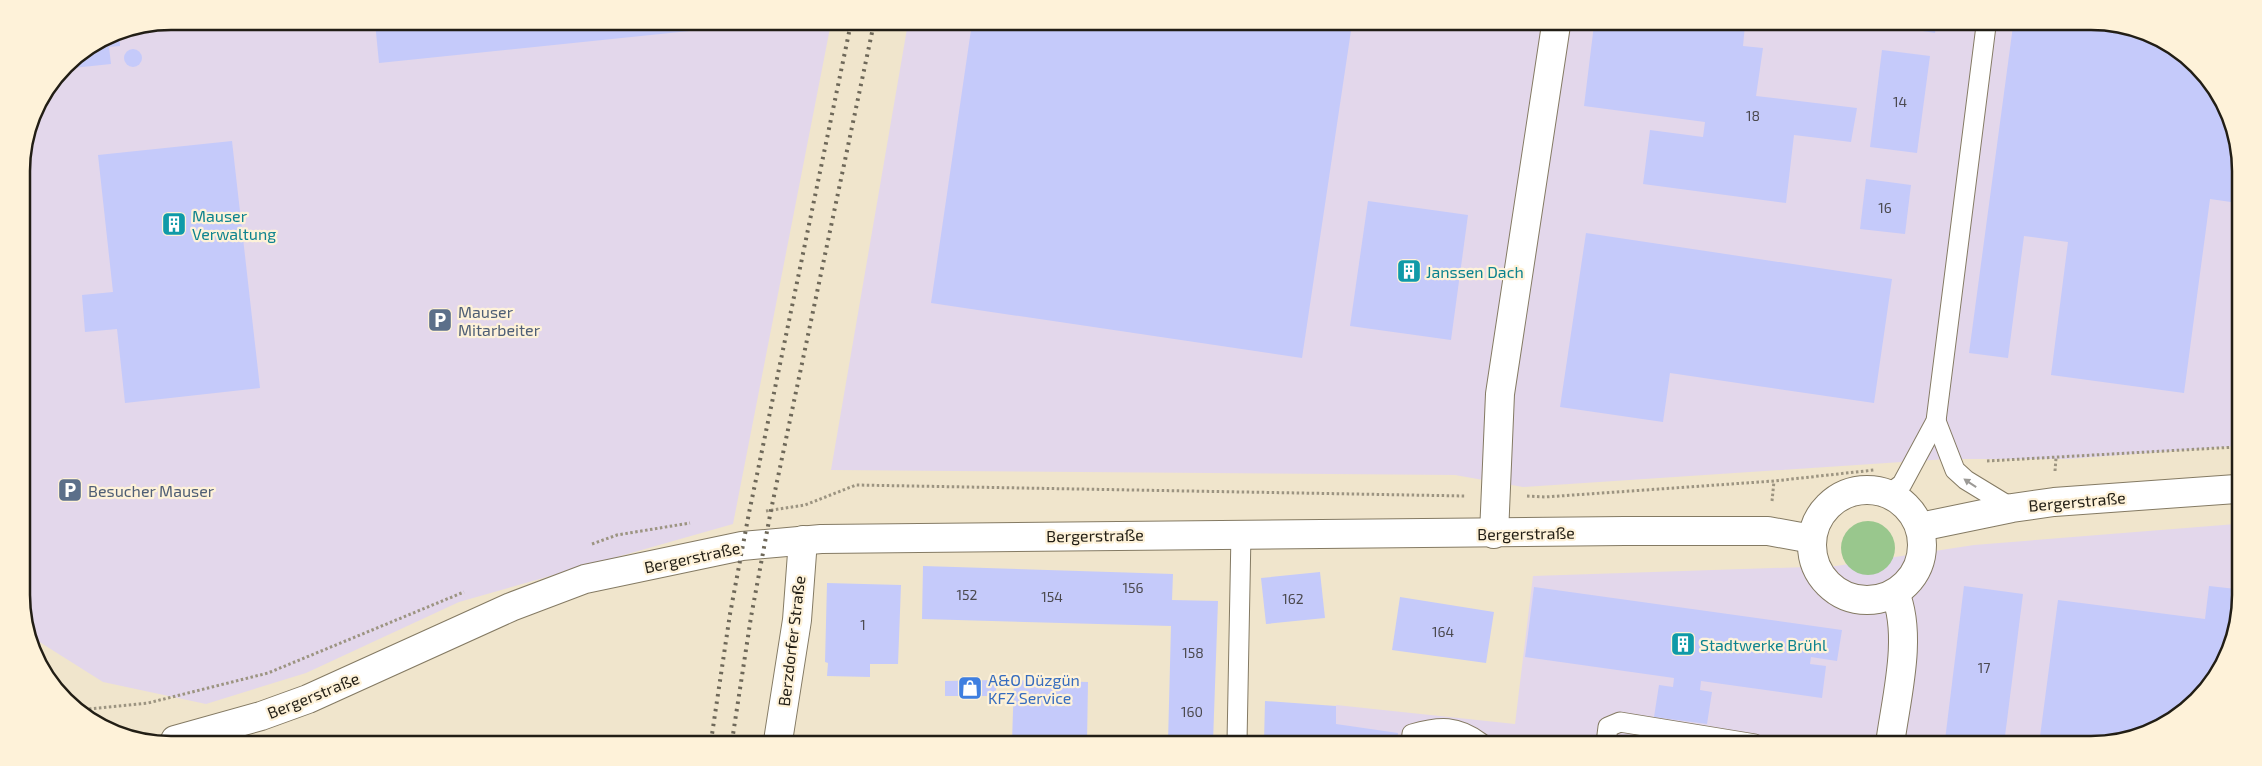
<svg xmlns="http://www.w3.org/2000/svg" width="2262" height="766" font-family="'Exo 2',sans-serif">
  <style>
    .industrial { fill: #e3d7eb }
    .green { fill: #99c78d }
    .building { fill: #c5cafa }
    .lines { fill: none; stroke-linecap: round; stroke-linejoin: round }
    .lane-casing { stroke: #847a63; stroke-width: 21 }
    .street-casing { stroke: #847a63; stroke-width: 30 }
    .secondary-casing { stroke: #847a63; stroke-width: 30 }
    .path { stroke: #9c9481; stroke-width: 3; stroke-dasharray: 2.5 2.5; stroke-linecap: butt }
    .lane { stroke: #fff; stroke-width: 19 }
    .street { stroke: #fff; stroke-width: 28 }
    .secondary { stroke: #fff; stroke-width: 28 }
    .rail { stroke: #6e6859; stroke-width: 4; stroke-dasharray: 2.5 5; stroke-linecap: butt }
    .oneway { fill: #9c9a96 }
    .labels { text-anchor: middle; dominant-baseline: central; stroke-width: 4.5; stroke-linejoin: round; paint-order: stroke }
    .number-label { font-size: 14px; fill: #4b494e }
    .culture-label { font-size: 16px; fill: #0d838f; stroke: #fef2d9; text-anchor: start }
    .service-label { font-size: 16px; fill: #4e5e75; stroke: #fef2d9; text-anchor: start }
    .street-label { font-size: 16px; fill: #221e15; stroke: #fef2d9 }
    .shop-label { font-size: 16px; fill: #366cbe; stroke: #fef2d9; text-anchor: start }
    .rim { fill: none; stroke: #221e15; stroke-width: 2.5 }
  </style>
  <rect width="100%" height="100%" fill="#f0e5cc"/>
  <g class="industrial">
    <polygon points="171,21 831,23 733,524 459,602 306,673 206,704 103,682 30,636 24,624 22,162 37,105 65,65 114,33"/>
    <polygon points="908,23 2130,26 2174,46 2203,72 2238,142 2236,446 2068,459 1947,459 1523,487 1455,475 831,470"/>
    <polygon points="2236,524 2236,634 2215,678 2182,714 2148,733 2100,744 1335,743 1336,705 1515,724 1533,576 1836,566 1974,545"/>
  </g>
  <circle class="green" cx="1868" cy="548" r="27"/>
  <g class="building">
    <polygon points="375,22 757,23 757,24 379,63"/>
    <polygon points="972,23 1352,24 1302,358 931,303"/>
    <polygon points="1594,25 1623,29 1623,25 1745,25 1743,46 1763,48 1756,96 1857,108 1851,142 1794,135 1786,203 1643,184 1650,130 1703,137 1705,122 1584,106"/>
    <polygon points="1892,26 1936,26 1935,33"/>
    <polygon points="2013,26 2130,26 2174,46 2203,72 2238,142 2238,203 2210,199 2184,393 2051,375 2068,242 2024,236 2008,358 1969,353"/>
    <polygon points="119,32 120,46 109,47 111,64 63,69 114,33"/>
    <circle cx="133" cy="58" r="9"/>
    <polygon points="1882,50 1930,56 1917,153 1870,147"/>
    <polygon points="232,141 260,388 125,403 117,329 85,332 82,295 113,292 98,155"/>
    <polygon points="1866,179 1911,185 1905,234 1860,229"/>
    <polygon points="1368,201 1468,215 1451,340 1350,326"/>
    <polygon points="1586,233 1892,279 1874,403 1670,373 1663,422 1560,407"/>
    <polygon points="923,566 1173,574 1172,600 1218,601 1213,742 1168,742 1171,626 922,619"/>
    <polygon points="1320,572 1325,618 1266,624 1261,578"/>
    <polygon points="827,583 901,585 898,664 870,664 870,677 827,676 828,663 825,662"/>
    <polygon points="1964,586 2023,594 2004,744 1980,744 1945,740"/>
    <polygon points="2209,586 2236,589 2236,634 2215,678 2182,714 2148,733 2100,744 2039,744 2058,600 2205,619"/>
    <polygon points="1534,587 1842,630 1837,661 1811,657 1810,664 1826,666 1822,698 1701,681 1700,690 1712,692 1707,724 1654,717 1659,685 1673,687 1674,678 1525,657"/>
    <polygon points="1400,597 1494,612 1486,663 1392,650"/>
    <polygon points="996,680 996,696 945,696 945,681"/>
    <polygon points="1014,680 1088,682 1087,742 1012,742"/>
    <polygon points="1265,701 1336,706 1336,724 1398,733 1397,743 1264,742"/>
  </g>
  <g class="lines">
    <defs>
      <g id="lane">
        <polyline points="1936,421 1955,470 1966,480 2012,508"/>
        <polyline points="1890,493 1902,484 1936,421 1986,26"/>
        <polyline points="1237,742 1241,533"/>
        <path d="M1411,743L1412,734C1440,726 1457,725 1481,743"/>
        <polyline points="1606,743 1608,727 1620,722 1755,744"/>
      </g>
      <g id="street">
        <polyline points="1494,534 1500,394 1556,25"/>
        <polyline points="778,741 797,620 803,540"/>
        <path d="M1890,744C1896,698 1913,636 1895,593"/>
      </g>
      <g id="secondary">
        <circle cx="1867" cy="545" r="55"/>
        <polyline points="1920,527 2012,508 2054,502 2236,489"/>
        <polyline points="175,740 261,716 308,699 511,607 585,579 742,546 821,539 1625,531 1768,531 1812,539"/>
      </g>
    </defs>
    <use href="#lane" class="lane-casing"/>
    <use href="#street" class="street-casing"/>
    <use href="#secondary" class="secondary-casing"/>
    <g class="path">
      <polyline points="1987,461 2236,447"/>
      <polyline points="2055,471 2056,458"/>
      <polyline points="1527,496 1545,497 1774,481 1874,470"/>
      <polyline points="1772,501 1774,481"/>
      <polyline points="766,511 805,505 856,485 1465,496"/>
      <polyline points="592,544 617,535 690,523"/>
      <polyline points="79,710 148,703 268,673 464,592"/>
    </g>
    <use href="#lane" class="lane"/>
    <use href="#street" class="street"/>
    <use href="#secondary" class="secondary"/>
    <g class="rail">
      <polyline points="711,741 730,614 749,513 851,23"/>
      <polyline points="732,741 751,617 771,510 874,23"/>
    </g>
  </g>
  <defs><path id="oneway-solid" d="M-6-.8H1V-3.2L6.5 0L1 3.2V.8H-6Z" transform="scale(1.25)"/></defs>
  <use class="oneway" href="#oneway-solid" transform="translate(1970 483) rotate(-146)"/>
  <defs>
    <symbol id="building-square" viewBox="-11 -11 22 22"><rect x="-9" y="-9" width="18" height="18" rx="4" fill="#0f9aa8" stroke="#fef2d9"/><path d="M-4-6H4V6H1V3H-1V6H-4ZM-2.5-4.3h1.7v1.8h-1.7ZM.8-4.3h1.7v1.8H.8ZM-2.5-1h1.7V.8h-1.7ZM.8-1h1.7V.8H.8Z" fill="#fff"/></symbol>
    <symbol id="parking-square" viewBox="-11 -11 22 22"><rect x="-9" y="-9" width="18" height="18" rx="4" fill="#5c6f8a" stroke="#fef2d9"/><path d="M-3.5-5.5H1a3.5 3.5 0 0 1 0 7H-1V5.5H-3.5ZM-1-3.4V-.6H.8a1.4 1.4 0 0 0 0-2.8Z" fill="#fff"/></symbol>
    <symbol id="shop-square" viewBox="-11 -11 22 22"><rect x="-9" y="-9" width="18" height="18" rx="4" fill="#3f7fe0" stroke="#fef2d9"/><path d="M-5-2.5h2.3a2.7 3.5 0 0 1 5.4 0H5L5.5 6h-11ZM-1.5-2.5h3a1.5 2.3 0 0 0-3 0Z" fill="#fff"/></symbol>
  </defs>
  <g fill-rule="evenodd">
    <use href="#building-square" x="160" y="210" width="28" height="28"/>
    <use href="#building-square" x="1395" y="257" width="28" height="28"/>
    <use href="#parking-square" x="426" y="306" width="28" height="28"/>
    <use href="#parking-square" x="56" y="476" width="28" height="28"/>
    <use href="#building-square" x="1669" y="630" width="28" height="28"/>
    <use href="#shop-square" x="956" y="674" width="28" height="28"/>
  </g>
  <g class="labels">
    <g class="number-label">
      <text x="1900" y="101">14</text>
      <text x="1753" y="115">18</text>
      <text x="1885" y="207">16</text>
      <text x="1133" y="587">156</text>
      <text x="967" y="594">152</text>
      <text x="1052" y="596">154</text>
      <text x="1293" y="598">162</text>
      <text x="863" y="624">1</text>
      <text x="1443" y="631">164</text>
      <text x="1193" y="652">158</text>
      <text x="1984" y="667">17</text>
      <text x="1192" y="711">160</text>
    </g>
    <g class="culture-label">
      <text x="192" y="215">Mauser<tspan x="192" dy="18">Verwaltung</tspan></text>
      <text x="1426" y="271">Janssen Dach</text>
      <text x="1700" y="644">Stadtwerke Brühl</text>
    </g>
    <g class="service-label">
      <text x="458" y="311">Mauser<tspan x="458" dy="18">Mitarbeiter</tspan></text>
      <text x="88" y="490">Besucher Mauser</text>
    </g>
    <g class="street-label">
      <text transform="translate(2077 501) rotate(-5)">Bergerstraße</text>
      <text transform="translate(1526 533) rotate(-1)">Bergerstraße</text>
      <text transform="translate(1095 535) rotate(-1)">Bergerstraße</text>
      <text transform="translate(692 557) rotate(-12)">Bergerstraße</text>
      <text transform="translate(791 641) rotate(-83)">Berzdorfer Straße</text>
      <text transform="translate(313 695) rotate(-22)">Bergerstraße</text>
    </g>
    <g class="shop-label">
      <text x="988" y="679">A&amp;O Düzgün<tspan x="988" dy="18">KFZ Service</tspan></text>
    </g>
  </g>
  <path d="M0 0H2262V766H0ZM171 30H2091A141 141 0 0 1 2232 171V595A141 141 0 0 1 2091 736H171A141 141 0 0 1 30 595V171A141 141 0 0 1 171 30Z" fill="#fef2d9" fill-rule="evenodd"/>
  <path class="rim" d="M171 30H2091A141 141 0 0 1 2232 171V595A141 141 0 0 1 2091 736H171A141 141 0 0 1 30 595V171A141 141 0 0 1 171 30Z"/>
</svg>
